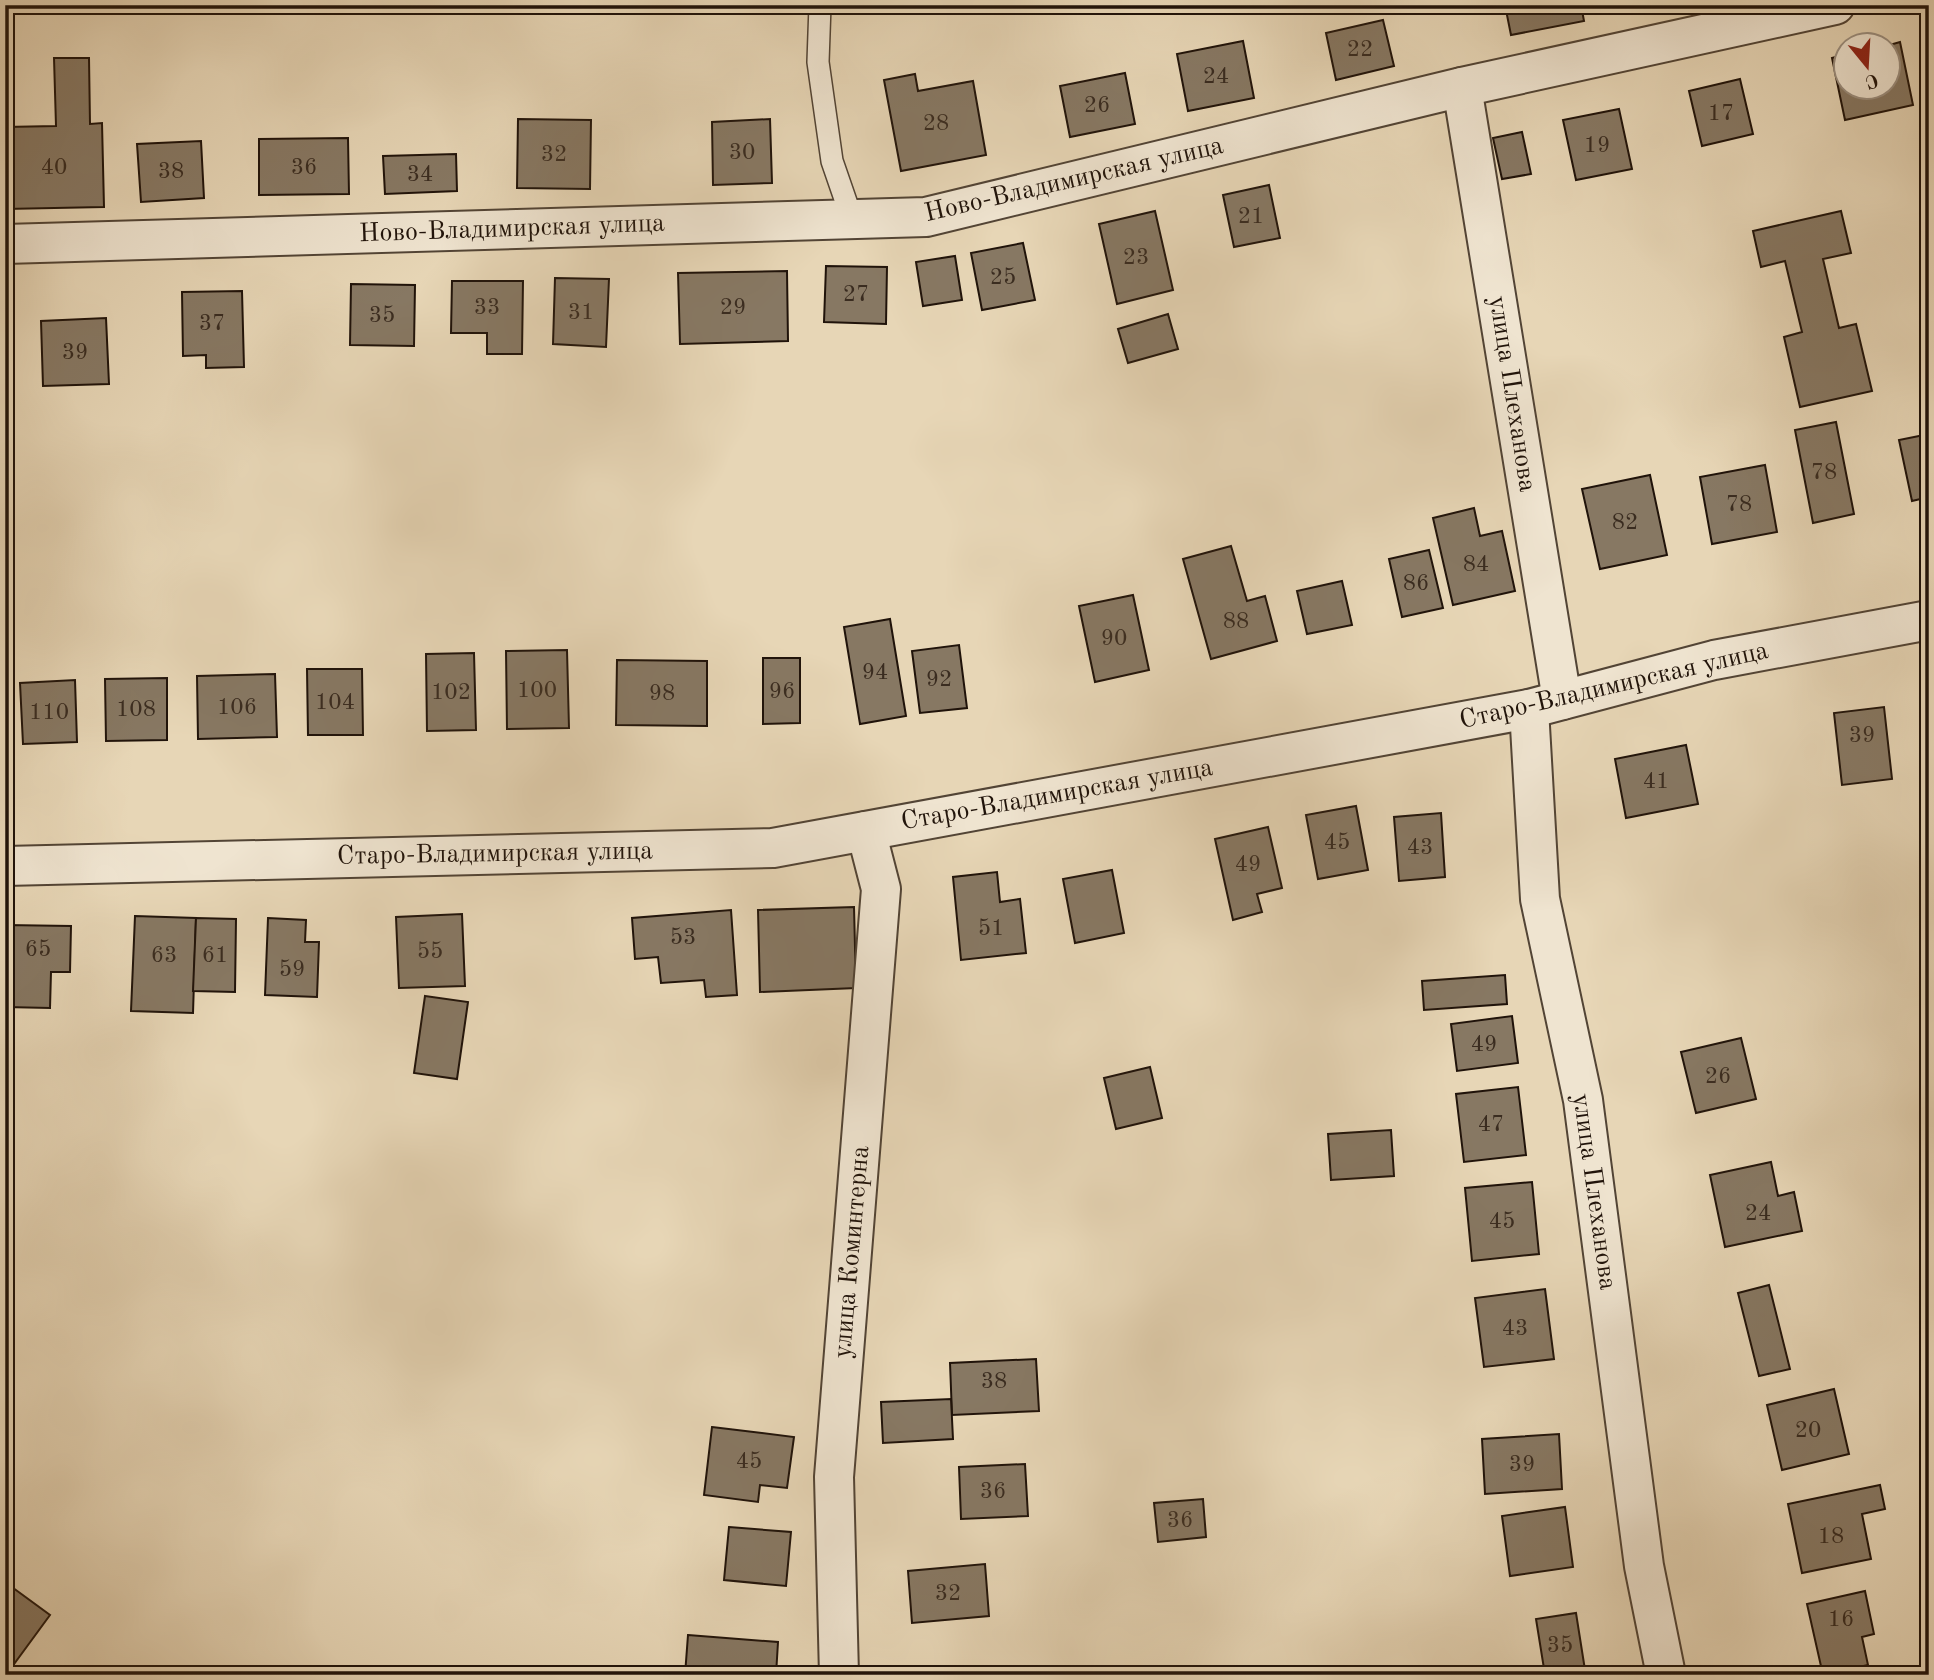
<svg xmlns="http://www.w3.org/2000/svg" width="1934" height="1680" font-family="'Old Standard TT',serif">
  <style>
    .building { fill: #877863; stroke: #20130a; stroke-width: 2 }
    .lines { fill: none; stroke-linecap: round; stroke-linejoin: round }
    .lane-casing { stroke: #524435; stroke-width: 24 }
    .street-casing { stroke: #524435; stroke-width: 42 }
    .lane { stroke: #efe4d0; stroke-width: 21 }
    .street { stroke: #efe4d0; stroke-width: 38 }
    .labels { text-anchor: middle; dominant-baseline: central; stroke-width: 5; stroke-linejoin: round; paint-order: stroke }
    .number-label { font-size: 23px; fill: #3a2c20 }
    .street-label { font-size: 26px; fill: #20130a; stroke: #efe4d0 }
  </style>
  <rect width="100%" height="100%" fill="#e7d6b6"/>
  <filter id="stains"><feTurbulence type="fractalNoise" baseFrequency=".00286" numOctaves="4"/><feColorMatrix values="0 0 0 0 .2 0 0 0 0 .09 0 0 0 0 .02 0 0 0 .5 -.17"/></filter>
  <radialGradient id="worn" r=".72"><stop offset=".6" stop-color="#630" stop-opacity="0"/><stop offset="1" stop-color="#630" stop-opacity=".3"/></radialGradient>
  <g class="building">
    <polygon points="1505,5 1581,5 1584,21 1511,35"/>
    <polygon points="1383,20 1394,66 1336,80 1326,33"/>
    <polygon points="1243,41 1254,98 1188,111 1177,54"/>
    <polygon points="1900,42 1913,105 1845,120 1832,58 1846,54 1846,88 1888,88 1888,46 1886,46"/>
    <polygon points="54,58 89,58 90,124 102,123 104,207 5,209 5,127 56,126"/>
    <polygon points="1125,73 1135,124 1070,137 1060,86"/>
    <polygon points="915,74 918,91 973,81 986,155 901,171 884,80"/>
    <polygon points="1740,79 1753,134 1702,146 1689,91"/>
    <polygon points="1619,109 1632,169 1576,180 1563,120"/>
    <polygon points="518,119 591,120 590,189 517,188"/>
    <polygon points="770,119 772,183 713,185 712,122"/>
    <polygon points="1522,132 1531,174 1502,179 1493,138"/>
    <polygon points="348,138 349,194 259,195 259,139"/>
    <polygon points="201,141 204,198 141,202 137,144"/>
    <polygon points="456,154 457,191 385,194 383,156"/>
    <polygon points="1269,185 1280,238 1234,247 1223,195"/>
    <polygon points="1155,211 1173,290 1117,304 1099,224"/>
    <polygon points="1841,211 1851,253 1823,259 1839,328 1856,324 1872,391 1800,407 1784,337 1802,332 1785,261 1761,267 1753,231"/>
    <polygon points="1023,243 1035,300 982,310 971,253"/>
    <polygon points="955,256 962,300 923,306 916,262"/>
    <polygon points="826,266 887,267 886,324 824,322"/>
    <polygon points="787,271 788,341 680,344 678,273"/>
    <polygon points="555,278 609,279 606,347 553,344"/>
    <polygon points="452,281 523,281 522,354 487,354 487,333 451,333"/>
    <polygon points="351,284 415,285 414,346 350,345"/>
    <polygon points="242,291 244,367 206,368 206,355 183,356 182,292"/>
    <polygon points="1168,314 1178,349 1128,363 1118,329"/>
    <polygon points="106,318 109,384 43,386 41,321"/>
    <polygon points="1836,422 1854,514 1813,523 1795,430"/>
    <polygon points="1929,434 1929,497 1912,501 1899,440"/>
    <polygon points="1765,465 1777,532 1712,544 1700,477"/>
    <polygon points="1650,475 1667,555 1600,569 1582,489"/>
    <polygon points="1474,508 1480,536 1502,531 1515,591 1453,605 1433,518"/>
    <polygon points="1231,546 1247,601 1265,596 1277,641 1211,659 1183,559"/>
    <polygon points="1429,550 1443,608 1402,617 1389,559"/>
    <polygon points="1342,581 1352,625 1307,634 1297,591"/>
    <polygon points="1133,595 1149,670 1095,682 1079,606"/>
    <polygon points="890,619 906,716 860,724 844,627"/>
    <polygon points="959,645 967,708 920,713 912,651"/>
    <polygon points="567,650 569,728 507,729 506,651"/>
    <polygon points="474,653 476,730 427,731 426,654"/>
    <polygon points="763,658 800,658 800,723 763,724"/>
    <polygon points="617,660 707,661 707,726 616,725"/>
    <polygon points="307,669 362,669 363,735 308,735"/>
    <polygon points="275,674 277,737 198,739 197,676"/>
    <polygon points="167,678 167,740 106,741 105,679"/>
    <polygon points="75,680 77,742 23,744 20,683"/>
    <polygon points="1884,707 1892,779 1842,785 1834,713"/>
    <polygon points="1686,745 1698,804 1626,818 1615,759"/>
    <polygon points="1356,806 1368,870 1318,879 1306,815"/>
    <polygon points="1441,813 1445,877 1399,881 1394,817"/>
    <polygon points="1268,827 1282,888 1257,894 1262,912 1233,920 1215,839"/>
    <polygon points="1112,870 1124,933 1075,943 1063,879"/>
    <polygon points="997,872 1000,902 1020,899 1026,953 961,960 953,877"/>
    <polygon points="854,907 856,988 760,992 758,910"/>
    <polygon points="731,910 737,995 706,997 704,980 661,983 658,957 635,959 632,918"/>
    <polygon points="462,914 465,986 399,988 396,917"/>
    <polygon points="135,916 196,918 193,1013 131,1011"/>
    <polygon points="196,918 236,919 235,992 193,991"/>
    <polygon points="268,918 306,920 305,942 319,942 317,997 265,995"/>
    <polygon points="5,925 71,926 70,972 51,972 50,1008 5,1007"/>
    <polygon points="1505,975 1507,1004 1424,1010 1422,981"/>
    <polygon points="425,996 468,1002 457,1079 414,1073"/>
    <polygon points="1512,1016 1518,1063 1457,1071 1451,1024"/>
    <polygon points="1741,1038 1756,1099 1696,1113 1681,1052"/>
    <polygon points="1150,1067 1162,1118 1116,1129 1104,1078"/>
    <polygon points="1518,1087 1526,1155 1464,1162 1456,1094"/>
    <polygon points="1391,1130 1394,1176 1331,1180 1328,1134"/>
    <polygon points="1771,1162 1778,1196 1794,1192 1802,1231 1725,1247 1710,1175"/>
    <polygon points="1532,1182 1539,1254 1472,1261 1465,1188"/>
    <polygon points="1769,1285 1790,1369 1759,1376 1738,1293"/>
    <polygon points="1545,1289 1554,1359 1484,1367 1475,1298"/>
    <polygon points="1036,1359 1039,1411 952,1415 950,1363"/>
    <polygon points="1834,1389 1849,1454 1782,1470 1767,1405"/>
    <polygon points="951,1399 953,1439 883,1443 881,1402"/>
    <polygon points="712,1427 794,1437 787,1488 760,1485 758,1502 704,1495"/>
    <polygon points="1559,1434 1562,1489 1485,1494 1482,1439"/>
    <polygon points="1025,1464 1028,1516 961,1519 959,1467"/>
    <polygon points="1880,1485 1885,1509 1862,1514 1871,1559 1802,1573 1788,1504"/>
    <polygon points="1203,1499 1206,1537 1158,1542 1154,1503"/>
    <polygon points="1565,1507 1573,1567 1510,1576 1502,1516"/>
    <polygon points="729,1527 791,1532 786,1586 724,1580"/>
    <polygon points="985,1564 989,1616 912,1623 908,1571"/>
    <polygon points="5,1582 50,1615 6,1675 5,1675"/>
    <polygon points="1865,1591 1874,1634 1862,1637 1868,1665 1823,1675 1807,1604"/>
    <polygon points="1576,1613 1585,1670 1545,1675 1536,1619"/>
    <polygon points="688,1635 778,1642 776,1675 685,1675"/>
  </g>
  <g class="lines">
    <defs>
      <polyline id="lane" points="820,5 818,62 832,161 852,219"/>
      <g id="street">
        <polyline points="1462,87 1562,700"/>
        <polyline points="5,244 926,217 1462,87 1835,5"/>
        <polyline points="1529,709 1540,899 1583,1100 1644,1566 1666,1675"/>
        <polyline points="5,866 773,848 1529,709 1714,660 1929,620"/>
        <polyline points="839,1675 834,1477 881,889 866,831"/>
      </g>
    </defs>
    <use href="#lane" class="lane-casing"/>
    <use href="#street" class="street-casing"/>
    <use href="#lane" class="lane"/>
    <use href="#street" class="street"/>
  </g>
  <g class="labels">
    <g class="number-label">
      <text x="1360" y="49">22</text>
      <text x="1216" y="76">24</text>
      <text x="1097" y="105">26</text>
      <text x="1721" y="113">17</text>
      <text x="936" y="123">28</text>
      <text x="1597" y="145">19</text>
      <text x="742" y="152">30</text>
      <text x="554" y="154">32</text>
      <text x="54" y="167">40</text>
      <text x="304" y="167">36</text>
      <text x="171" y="171">38</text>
      <text x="420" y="174">34</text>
      <text x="1251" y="216">21</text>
      <text x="1136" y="257">23</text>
      <text x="1003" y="277">25</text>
      <text x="856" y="294">27</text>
      <text x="487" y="307">33</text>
      <text x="733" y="307">29</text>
      <text x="581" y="312">31</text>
      <text x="382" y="315">35</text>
      <text x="212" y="323">37</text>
      <text x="75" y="352">39</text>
      <text x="1824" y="472">78</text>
      <text x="1739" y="504">78</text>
      <text x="1625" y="522">82</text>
      <text x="1476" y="564">84</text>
      <text x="1416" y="583">86</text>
      <text x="1236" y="621">88</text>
      <text x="1114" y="638">90</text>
      <text x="875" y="672">94</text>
      <text x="939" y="679">92</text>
      <text x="537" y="690">100</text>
      <text x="782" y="691">96</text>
      <text x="451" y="692">102</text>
      <text x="662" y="693">98</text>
      <text x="335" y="702">104</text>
      <text x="237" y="707">106</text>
      <text x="136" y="709">108</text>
      <text x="49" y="712">110</text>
      <text x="1862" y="735">39</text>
      <text x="1656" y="781">41</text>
      <text x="1337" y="842">45</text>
      <text x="1420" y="847">43</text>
      <text x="1248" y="864">49</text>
      <text x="991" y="928">51</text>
      <text x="683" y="937">53</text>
      <text x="38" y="949">65</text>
      <text x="430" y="951">55</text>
      <text x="164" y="955">63</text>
      <text x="215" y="955">61</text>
      <text x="292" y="969">59</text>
      <text x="1484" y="1044">49</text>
      <text x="1718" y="1076">26</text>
      <text x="1491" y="1124">47</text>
      <text x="1758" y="1213">24</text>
      <text x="1502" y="1221">45</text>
      <text x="1515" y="1328">43</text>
      <text x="994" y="1381">38</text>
      <text x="1808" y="1430">20</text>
      <text x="749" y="1461">45</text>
      <text x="1522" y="1464">39</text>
      <text x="993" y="1491">36</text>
      <text x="1180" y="1520">36</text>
      <text x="1831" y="1536">18</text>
      <text x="948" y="1593">32</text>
      <text x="1841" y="1619">16</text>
      <text x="1560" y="1645">35</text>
    </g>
    <g class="street-label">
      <text transform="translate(1074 180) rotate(-13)">Ново-Владимирская улица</text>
      <text transform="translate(512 229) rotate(-2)">Ново-Владимирская улица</text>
      <text transform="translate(1512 394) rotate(81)">улица Плеханова</text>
      <text transform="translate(1614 686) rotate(-13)">Старо-Владимирская улица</text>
      <text transform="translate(1057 795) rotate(-10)">Старо-Владимирская улица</text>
      <text transform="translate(495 854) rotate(-1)">Старо-Владимирская улица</text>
      <text transform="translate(1594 1192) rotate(82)">улица Плеханова</text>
      <text transform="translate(852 1252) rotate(-85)">улица Коминтерна</text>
    </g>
  </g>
  <rect width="1934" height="1680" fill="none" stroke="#e7d6b6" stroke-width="28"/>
  <rect x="7" y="7" width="1920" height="1666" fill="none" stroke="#20130a" stroke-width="3.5"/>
  <rect x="14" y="14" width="1906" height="1652" fill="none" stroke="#20130a" stroke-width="2"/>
  <g transform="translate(1867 66) rotate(162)"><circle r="33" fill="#efe4d0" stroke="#9c9081" stroke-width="2"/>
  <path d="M0-5L12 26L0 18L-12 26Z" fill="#8f2418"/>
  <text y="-10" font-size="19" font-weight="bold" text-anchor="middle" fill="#20130a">С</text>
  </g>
  <rect width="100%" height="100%" filter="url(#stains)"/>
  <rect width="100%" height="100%" fill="url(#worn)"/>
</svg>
